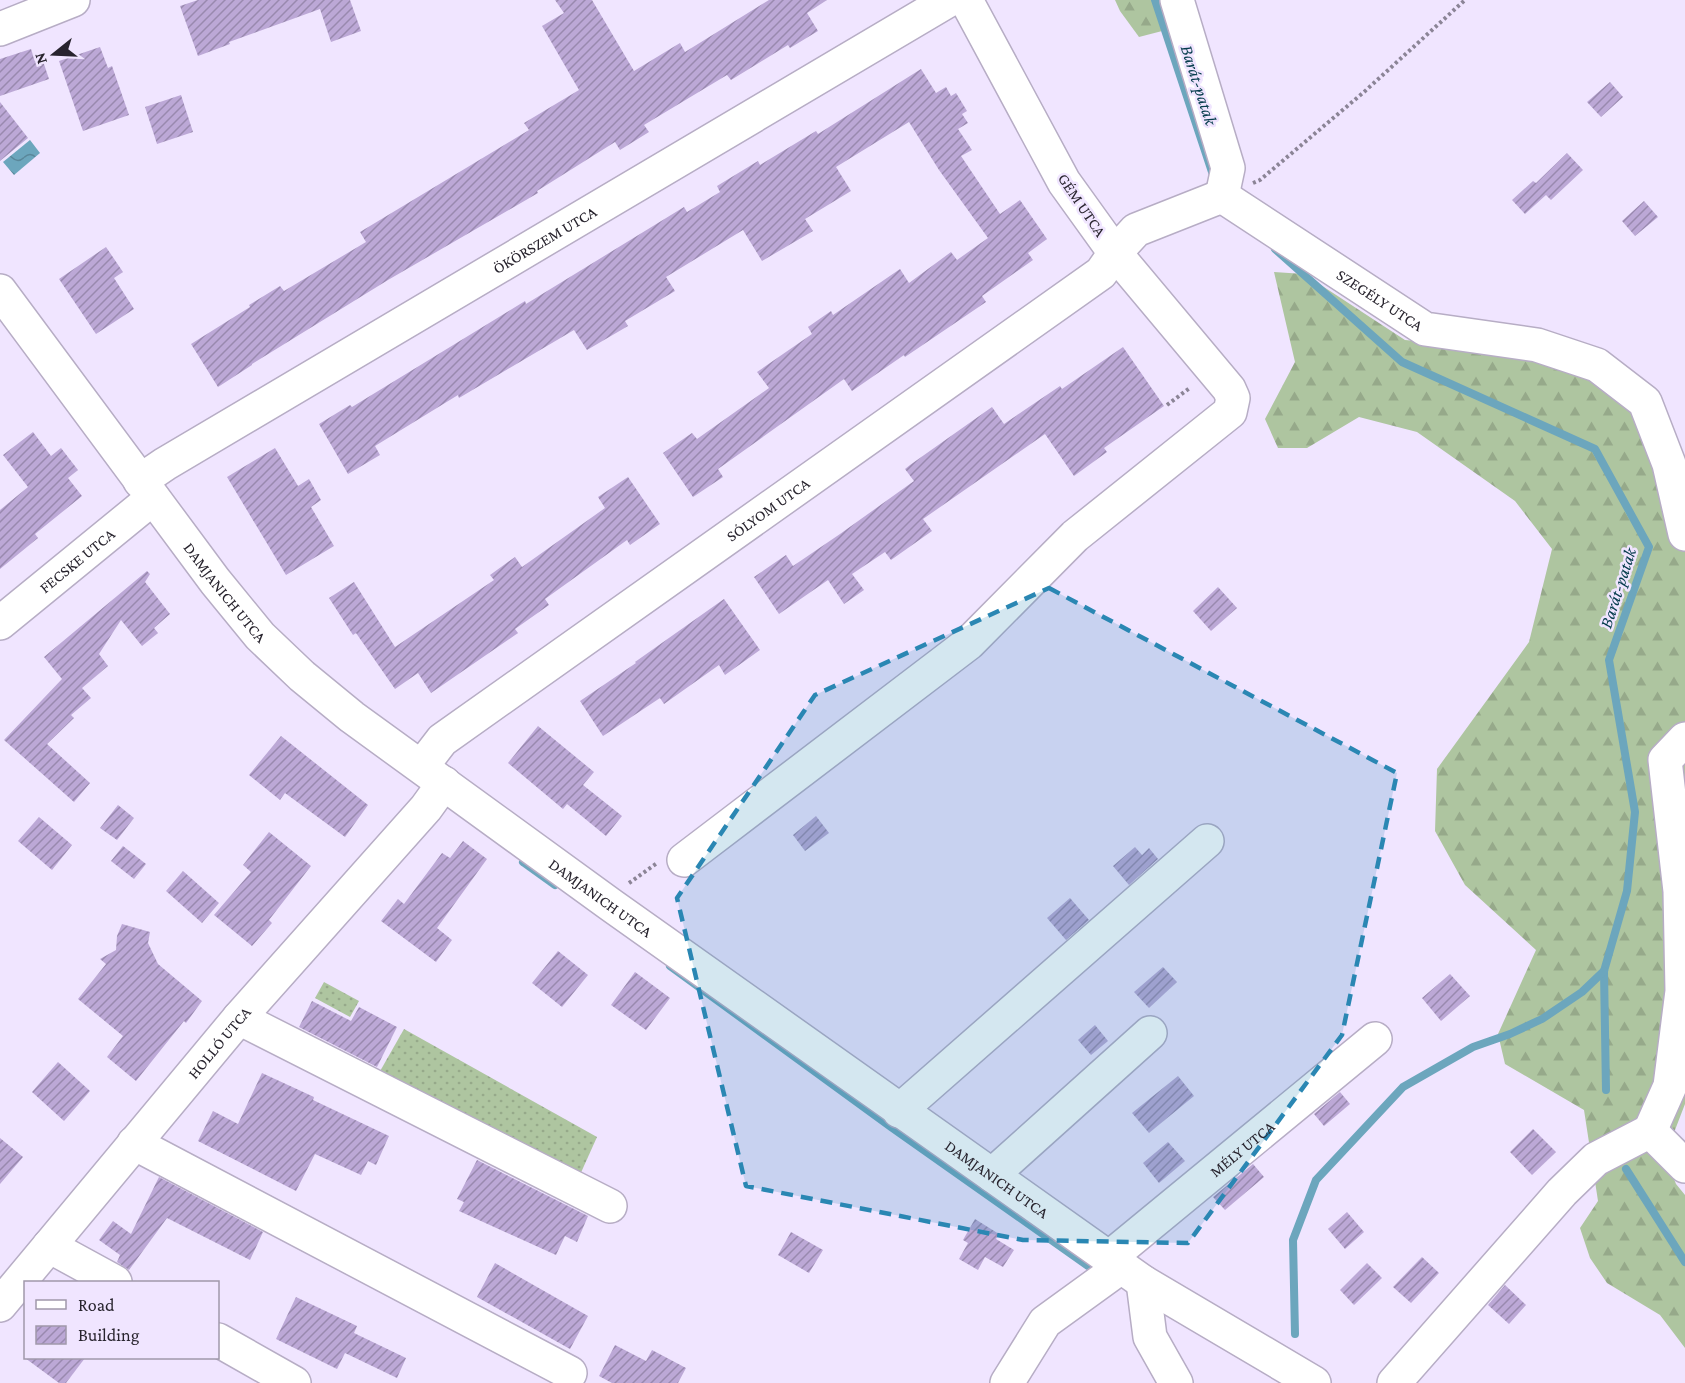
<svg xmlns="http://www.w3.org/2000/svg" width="1685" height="1383" font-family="'Crimson Pro',serif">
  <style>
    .grass { fill: url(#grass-dots) }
    .forest { fill: url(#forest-firs) }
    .water { fill: url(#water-waves) }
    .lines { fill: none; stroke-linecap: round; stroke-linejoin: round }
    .stream { stroke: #6ca6bd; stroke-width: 8 }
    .building { fill: url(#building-hatch) }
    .minor-casing { stroke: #b7adc5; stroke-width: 36 }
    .major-casing { stroke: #b7adc5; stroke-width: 36 }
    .path { stroke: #8b8496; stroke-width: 4; stroke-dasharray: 3 3; stroke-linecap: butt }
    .minor { stroke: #fff; stroke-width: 33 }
    .major { stroke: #fff; stroke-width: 33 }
    .marked { fill: #2a87b3; fill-opacity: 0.2; stroke: #2a87b3; stroke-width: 4.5; stroke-dasharray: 12 8; stroke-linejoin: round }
    .labels { text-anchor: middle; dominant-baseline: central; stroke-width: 5; stroke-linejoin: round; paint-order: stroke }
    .street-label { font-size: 16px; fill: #28242e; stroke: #f0e5ff }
    .water-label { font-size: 18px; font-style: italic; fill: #053c4c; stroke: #f0e5ff }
  </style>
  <defs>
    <pattern id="grass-dots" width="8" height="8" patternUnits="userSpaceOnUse" patternTransform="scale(1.5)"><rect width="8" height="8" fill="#aec5a0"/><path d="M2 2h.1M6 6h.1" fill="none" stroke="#96a98a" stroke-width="1.8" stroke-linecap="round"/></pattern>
    <pattern id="forest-firs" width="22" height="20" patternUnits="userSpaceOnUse" patternTransform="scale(1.5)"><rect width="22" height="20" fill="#aec5a0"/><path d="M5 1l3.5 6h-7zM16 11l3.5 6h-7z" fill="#96a98a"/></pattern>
    <pattern id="water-waves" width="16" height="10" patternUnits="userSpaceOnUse" patternTransform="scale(1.5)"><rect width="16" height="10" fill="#6ca6bd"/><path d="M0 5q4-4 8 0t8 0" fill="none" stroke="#59879a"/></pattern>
    <pattern id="building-hatch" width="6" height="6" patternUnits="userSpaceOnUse" patternTransform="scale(1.5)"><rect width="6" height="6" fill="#bca8d6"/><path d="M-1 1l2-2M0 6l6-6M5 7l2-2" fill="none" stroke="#9989ae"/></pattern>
  </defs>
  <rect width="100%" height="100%" fill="#f0e5ff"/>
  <g class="grass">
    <polygon points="324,982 359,1001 350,1017 315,998"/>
    <polygon points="404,1029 597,1137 579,1177 379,1073"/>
  </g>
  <g class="forest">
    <polygon points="1115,0 1156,0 1166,30 1139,37 1120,11"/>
    <polygon points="1274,272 1304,274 1405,340 1521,351 1645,402 1685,460 1685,1104 1665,1156 1676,1184 1685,1195 1685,1348 1660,1315 1607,1283 1590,1258 1580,1228 1598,1201 1584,1110 1505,1064 1498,1034 1536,950 1465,885 1435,831 1437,769 1529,642 1552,549 1515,501 1417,432 1359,417 1307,448 1278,448 1265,419 1295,362"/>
  </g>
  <polygon class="water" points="30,140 40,153 14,175 3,162"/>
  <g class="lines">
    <g class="stream">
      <polyline points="1155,0 1214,178"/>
      <polyline points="1275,249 1402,362 1595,449 1649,547 1609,660 1635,812 1627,891 1604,971 1606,1090"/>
      <polyline points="523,862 555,885"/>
      <polyline points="670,966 891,1127 1088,1266"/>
      <polyline points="1626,1169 1685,1262"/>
      <polyline points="1295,1334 1293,1240 1316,1180 1403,1087 1473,1047 1510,1034 1542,1019 1582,992 1604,971"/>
    </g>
  </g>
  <g class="building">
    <polygon points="198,0 350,0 361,31 331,42 320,9 229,42 230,44 198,56 180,6"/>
    <polygon points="555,0 592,0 634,71 680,43 685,52 769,0 827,0 807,13 818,31 790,48 788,45 731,80 727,75 644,125 649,132 620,150 615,142 537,191 538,193 388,280 252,364 252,365 218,387 191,344 250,307 249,305 280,286 284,291 366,242 360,232 529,130 524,123 579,90 542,26 564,13"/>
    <polygon points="100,47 108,68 112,66 129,115 83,131 59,61"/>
    <polygon points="31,49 35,61 42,58 49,79 0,96 0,59"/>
    <polygon points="921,69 936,93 946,87 951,96 956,93 967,111 962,114 968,123 958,129 972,150 961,156 1000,214 1020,200 1047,239 1028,253 1033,260 982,296 986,302 961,319 905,357 904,355 852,391 844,379 718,469 723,477 693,497 663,453 692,433 697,439 769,388 757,372 812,334 808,327 831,311 833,315 900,269 909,283 951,252 957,260 988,238 939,170 909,122 836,167 851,191 805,219 813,231 762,261 743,230 666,277 675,291 625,321 628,326 587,350 574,330 459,398 458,395 375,446 380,455 348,474 319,424 350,405 352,407 525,301 526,304 684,207 687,212 720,192 717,186 758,161 760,165 816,131 818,134"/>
    <polygon points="1610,82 1623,97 1601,117 1587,102"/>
    <polygon points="181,95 193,132 157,144 145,107"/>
    <polygon points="0,102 28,138 0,161"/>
    <polygon points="1567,153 1583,170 1551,200 1546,195 1525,214 1512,200 1533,181 1536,183"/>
    <polygon points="1644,201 1658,217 1635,236 1622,221"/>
    <polygon points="106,247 123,272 114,278 134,309 96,334 59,279"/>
    <polygon points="1123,347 1164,406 1104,448 1107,452 1074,476 1045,434 923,519 932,531 891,560 885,552 852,574 864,590 844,604 828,580 779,614 754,577 786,555 793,566 840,534 914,481 905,469 910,465 992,407 1004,424 1060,386 1062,389"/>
    <polygon points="33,432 51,456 61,448 78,470 68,478 82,496 35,534 38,538 0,569 0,510 28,487 3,455"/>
    <polygon points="275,448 298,486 309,479 321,500 311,507 334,546 286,575 227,477"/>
    <polygon points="628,477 660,524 630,545 627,540 545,599 549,605 515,629 518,633 431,693 418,673 395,689 356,633 353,635 329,598 354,582 395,647 494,580 490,575 515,557 522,567 605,508 598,497"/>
    <polygon points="147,571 150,574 145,582 170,614 154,628 158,633 142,646 121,620 99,654 108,666 82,688 91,698 71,715 74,718 47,744 90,783 74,802 4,740 62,679 44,657"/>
    <polygon points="1218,587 1237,608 1211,631 1193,611"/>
    <polygon points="724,599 760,650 725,675 719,665 664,704 660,698 603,736 580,701 636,663 635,662"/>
    <polygon points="538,726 594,772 583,785 622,816 606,836 567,804 563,809 508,763"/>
    <polygon points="281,736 368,805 345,837 285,793 280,800 249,775"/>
    <polygon points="118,805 134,818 117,840 100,828"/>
    <polygon points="816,816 829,833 805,851 793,835"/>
    <polygon points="39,817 72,845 52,870 18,841"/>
    <polygon points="269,832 311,866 269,920 272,923 252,946 214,915 251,872 243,865"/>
    <polygon points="463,841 487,859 437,928 452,940 436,962 381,921 398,899 404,904 442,853 450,858"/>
    <polygon points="123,846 146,864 134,879 111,861"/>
    <polygon points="1135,847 1142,855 1149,848 1158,859 1129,885 1113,866"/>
    <polygon points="183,871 219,903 202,923 166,891"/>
    <polygon points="1070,898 1089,920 1066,940 1047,918"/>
    <polygon points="122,924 150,932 148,943 158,964 202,1001 186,1023 184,1021 136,1081 107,1057 123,1036 78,999 106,964 100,959 116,950 117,936"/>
    <polygon points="558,951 588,975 562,1007 532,983"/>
    <polygon points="1163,967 1177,982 1149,1008 1134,992"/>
    <polygon points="635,972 670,998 646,1030 611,1005"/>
    <polygon points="1450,974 1470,996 1441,1021 1422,998"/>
    <polygon points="312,1001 351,1021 359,1007 397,1027 377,1067 299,1027"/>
    <polygon points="1095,1025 1108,1041 1091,1055 1078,1040"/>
    <polygon points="58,1062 90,1091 64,1121 32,1092"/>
    <polygon points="262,1073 314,1097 313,1100 389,1136 376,1165 368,1161 361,1175 315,1154 296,1191 198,1141 213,1111 238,1124"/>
    <polygon points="1178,1076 1194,1096 1149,1133 1132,1113"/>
    <polygon points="1340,1092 1350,1104 1324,1126 1314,1114"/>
    <polygon points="1533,1129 1556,1152 1532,1175 1510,1152"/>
    <polygon points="0,1138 23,1157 0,1184"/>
    <polygon points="1168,1142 1185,1161 1159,1183 1143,1163"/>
    <polygon points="477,1160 588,1216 577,1242 565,1236 556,1255 459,1211 464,1202 457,1199"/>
    <polygon points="1253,1164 1264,1177 1225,1210 1213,1197"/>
    <polygon points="159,1177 263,1232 250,1260 167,1218 129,1270 117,1262 120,1255 99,1240 113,1221 131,1234"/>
    <polygon points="1347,1212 1364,1232 1345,1249 1328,1229"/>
    <polygon points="975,1219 999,1234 996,1239 1014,1250 1003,1267 985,1257 978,1270 959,1259 968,1243 963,1240"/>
    <polygon points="791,1232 823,1250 809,1273 778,1255"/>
    <polygon points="1422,1257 1439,1273 1411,1303 1393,1287"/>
    <polygon points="495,1263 588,1316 570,1349 477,1297"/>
    <polygon points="1367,1263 1382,1278 1354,1305 1340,1290"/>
    <polygon points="1505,1285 1526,1305 1509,1324 1488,1305"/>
    <polygon points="296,1297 357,1326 354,1333 406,1358 397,1378 345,1353 337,1369 276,1339"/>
    <polygon points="615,1345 646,1361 652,1350 686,1368 678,1383 612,1383 599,1376"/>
    <polygon points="25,1358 85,1358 66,1383 59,1383"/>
  </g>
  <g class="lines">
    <defs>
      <g id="minor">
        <polyline points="1177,0 1228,168 1222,196"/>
        <polyline points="0,29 73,0"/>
        <path id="s1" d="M1222,196L1425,329L1537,345L1597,365L1645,402L1669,464L1685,534"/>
        <path id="s2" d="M140,481L165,464L949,0"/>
        <path id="s3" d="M0,623L153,498"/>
        <path id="s4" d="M422,766L442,740L1101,273L1115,253L1136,230L1222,196"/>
        <polyline points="684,860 969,643 1075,536 1230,412 1233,398 1229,389 1115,253 1064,182 966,0"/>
        <polyline points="239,1018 610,1206"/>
        <polyline points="899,1111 1207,841"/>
        <polyline points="1650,1131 1670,1086 1682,991 1680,891 1665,760 1685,739"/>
        <polyline points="1650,1131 1685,1166"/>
        <polyline points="134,1143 570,1373"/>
        <polyline points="992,1175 1150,1033"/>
        <polyline points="49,1246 115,1282"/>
        <path id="s5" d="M1109,1258L1375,1039"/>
        <polyline points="1143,1282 1150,1337 1176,1383"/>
        <path id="s6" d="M0,1305L239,1018L426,808L444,783"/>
        <polyline points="218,1340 294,1383"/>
        <polyline points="1007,1383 1045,1322 1121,1267"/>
        <polyline points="1394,1383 1562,1192 1596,1159 1650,1131"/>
      </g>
      <g id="major">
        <path id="s7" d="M0,291L215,581L260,636L302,676L352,717L611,905L1109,1258L1143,1282L1314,1383"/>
      </g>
    </defs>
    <use href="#minor" class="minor-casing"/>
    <use href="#major" class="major-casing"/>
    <g class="path">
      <polyline points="1253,183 1260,180 1364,92 1465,0"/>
      <polyline points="1167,405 1191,387"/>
      <polyline points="629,883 657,863"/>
    </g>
    <use href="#minor" class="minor"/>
    <use href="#major" class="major"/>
  </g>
  <path class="marked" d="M1049,588L1397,773L1342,1035L1188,1243L1023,1240L746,1186L677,898L815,695Z"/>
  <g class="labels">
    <g class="street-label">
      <text transform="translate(1082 205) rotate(56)">GÉM UTCA</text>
      <text stroke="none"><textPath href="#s2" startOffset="471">ÖKÖRSZEM UTCA</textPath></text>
      <text stroke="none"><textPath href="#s1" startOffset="189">SZEGÉLY UTCA</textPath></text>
      <text stroke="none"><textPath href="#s4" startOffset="432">SÓLYOM UTCA</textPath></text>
      <text stroke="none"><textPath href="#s3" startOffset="99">FECSKE UTCA</textPath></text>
      <text stroke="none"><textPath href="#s7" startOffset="376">DAMJANICH UTCA</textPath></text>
      <text stroke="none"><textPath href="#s7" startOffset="862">DAMJANICH UTCA</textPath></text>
      <text stroke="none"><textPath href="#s6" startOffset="342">HOLLÓ UTCA</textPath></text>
      <text stroke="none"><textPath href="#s5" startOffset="172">MÉLY UTCA</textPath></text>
      <text stroke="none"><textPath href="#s7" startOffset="1348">DAMJANICH UTCA</textPath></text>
    </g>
    <g class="water-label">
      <text transform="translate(1199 85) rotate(72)">Barát-patak</text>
      <text transform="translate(1618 588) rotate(-72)">Barát-patak</text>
    </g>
  </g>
  <rect x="24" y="1281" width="195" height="78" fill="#f0e5ff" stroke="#a098ab" stroke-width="1.5"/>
  <rect x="36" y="1300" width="30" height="9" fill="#ffffff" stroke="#a098ab" stroke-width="1.5"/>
  <text x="78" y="1311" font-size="18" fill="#28242e">Road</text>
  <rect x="36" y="1326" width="30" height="18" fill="url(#building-hatch)" stroke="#a098ab" stroke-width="1.5"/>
  <text x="78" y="1341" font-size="18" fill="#28242e">Building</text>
  <g transform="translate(54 54) rotate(252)" stroke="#f0e5ff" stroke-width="4.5" paint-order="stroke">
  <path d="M0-4.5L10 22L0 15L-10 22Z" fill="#28242e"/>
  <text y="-9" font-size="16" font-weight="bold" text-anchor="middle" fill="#28242e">N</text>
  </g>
</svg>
